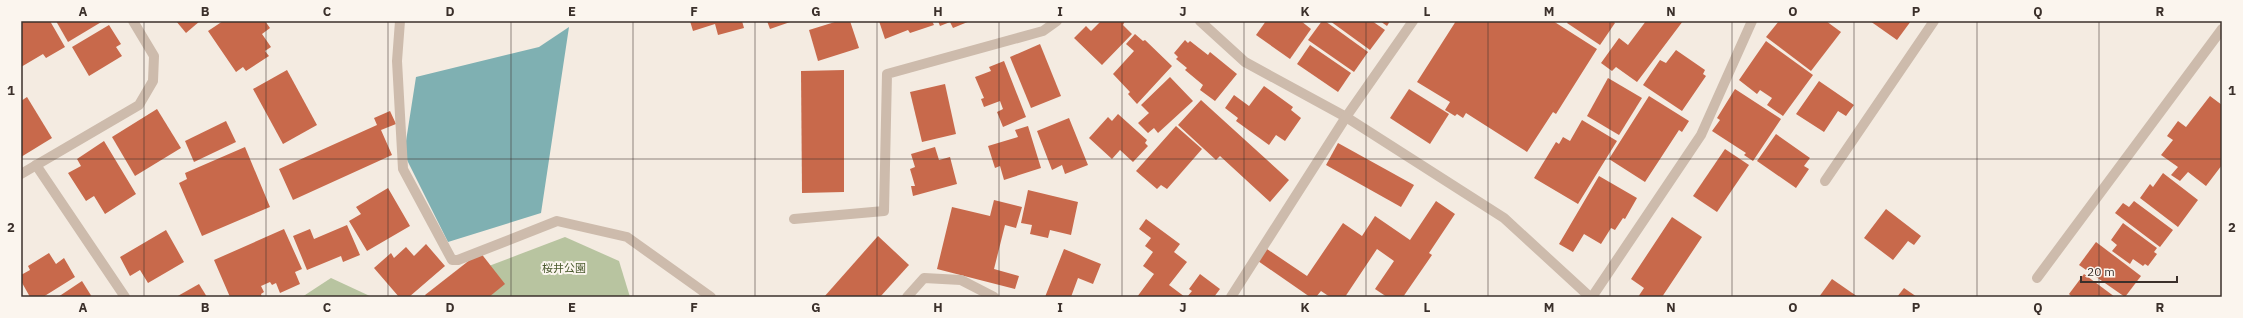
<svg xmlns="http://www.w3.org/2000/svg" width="2243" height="318" font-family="'IBM Plex Sans','Noto Sans JP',sans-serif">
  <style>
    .green { fill: #b8c4a0 }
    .water { fill: #7fb0b2 }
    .building { fill: #c8694b }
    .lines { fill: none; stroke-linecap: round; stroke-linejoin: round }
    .minor { stroke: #cdbbac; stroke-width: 10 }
    .grid { fill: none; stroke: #3b302b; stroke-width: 1; stroke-opacity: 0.55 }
    .labels { text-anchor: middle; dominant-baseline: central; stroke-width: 4; stroke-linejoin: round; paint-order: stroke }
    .park-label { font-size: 11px; fill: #4a5a2e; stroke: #fbf5ee }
    .neatline { fill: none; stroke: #3b302b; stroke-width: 1.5 }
    .grid-label { font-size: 13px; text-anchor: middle; font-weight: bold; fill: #3b302b }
  </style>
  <rect width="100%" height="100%" fill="#f4ebe1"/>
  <g class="green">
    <polygon points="565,237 619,261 630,297 464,297 465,275"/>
    <polygon points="331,278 372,297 302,297"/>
  </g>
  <polygon class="water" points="569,27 541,213 448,242 404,154 416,77 539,47"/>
  <g class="building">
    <polygon points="21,21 50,21 65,47 46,58 43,54 21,67"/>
    <polygon points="56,21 103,21 68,42"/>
    <polygon points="176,21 200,21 186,33"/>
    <polygon points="223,21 265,21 270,28 262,34 271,47 265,51 269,56 246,71 243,67 236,72 208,31"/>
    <polygon points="690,21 742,21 744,28 718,35 715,24 693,31"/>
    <polygon points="767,21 793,21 770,29"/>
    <polygon points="838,21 850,21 859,48 818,61 809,30"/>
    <polygon points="879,21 932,21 934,25 910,33 908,30 885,39"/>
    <polygon points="938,21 970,21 953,28 950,22 940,26"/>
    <polygon points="1101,21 1125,21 1123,25 1132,34 1102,65 1074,38 1086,26 1091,31"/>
    <polygon points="1266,21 1301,21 1311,29 1290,59 1256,35"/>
    <polygon points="1322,21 1325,21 1368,52 1354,72 1308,40"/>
    <polygon points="1330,21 1372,21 1385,30 1370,50"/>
    <polygon points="1380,21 1390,21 1387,26"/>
    <polygon points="1456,21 1553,21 1597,49 1556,114 1553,112 1527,152 1466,113 1463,118 1457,114 1455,116 1445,110 1450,102 1417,82"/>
    <polygon points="1568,21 1613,21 1615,23 1600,45 1567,23"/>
    <polygon points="1646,21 1683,21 1637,82 1616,67 1612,71 1601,63 1619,38 1628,45"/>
    <polygon points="1779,21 1826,21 1841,32 1811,71 1766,37"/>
    <polygon points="1870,21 1911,21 1897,40"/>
    <polygon points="109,25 121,44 116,47 122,56 89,76 72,47"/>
    <polygon points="1135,34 1143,41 1145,40 1172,66 1137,104 1128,94 1130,92 1113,74 1134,51 1126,44"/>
    <polygon points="1185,40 1188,43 1190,41 1208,55 1210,52 1237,74 1215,101 1200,90 1203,85 1185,70 1187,68 1176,59 1178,57 1174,53"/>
    <polygon points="1766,41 1813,75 1783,116 1767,105 1772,98 1760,90 1757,94 1739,80"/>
    <polygon points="1040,44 1061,96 1031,108 1010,57"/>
    <polygon points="1310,45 1351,73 1338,92 1297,64"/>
    <polygon points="1676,50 1705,70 1703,74 1706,76 1682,111 1643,85 1660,60 1666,63"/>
    <polygon points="1004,61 1026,117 1003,127 997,112 1003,109 1000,101 984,107 981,99 984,98 975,77 991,71 989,67"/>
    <polygon points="287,70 317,125 283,144 253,89"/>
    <polygon points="844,70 844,192 802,193 801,71"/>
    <polygon points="1170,77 1193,101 1158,133 1154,128 1148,133 1138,123 1149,113 1141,105"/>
    <polygon points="1608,78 1642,98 1619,135 1587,116"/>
    <polygon points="1819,81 1854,105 1846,116 1838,111 1824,132 1796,114"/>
    <polygon points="945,84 956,134 922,142 910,92"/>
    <polygon points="1264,86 1293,107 1291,110 1301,118 1285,141 1276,135 1269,145 1236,121 1238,118 1225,108 1234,95 1249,106"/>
    <polygon points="1409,89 1449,114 1430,144 1390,118"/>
    <polygon points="1735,89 1781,119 1753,161 1744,155 1746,153 1712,131 1720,120 1717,118"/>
    <polygon points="1649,96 1689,121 1682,132 1679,130 1645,182 1609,159"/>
    <polygon points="2210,96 2222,105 2222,165 2206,186 2188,172 2180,181 2171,175 2178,167 2161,155 2173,140 2167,136 2178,121 2186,127"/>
    <polygon points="27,97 52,138 21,157 21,101"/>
    <polygon points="1201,100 1289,180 1270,202 1220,156 1216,160 1178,125"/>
    <polygon points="157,109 181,148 135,176 112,137"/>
    <polygon points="390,111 396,124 381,130 392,155 293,200 279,169 377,125 374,118"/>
    <polygon points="1118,114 1147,140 1145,143 1148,146 1133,162 1120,150 1112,159 1089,138 1108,117 1112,121"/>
    <polygon points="1069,118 1088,165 1065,174 1062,165 1052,170 1037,131"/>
    <polygon points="1582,120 1617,141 1578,204 1534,178 1556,142 1559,144 1563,137 1570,141"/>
    <polygon points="226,121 236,142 194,162 185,141"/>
    <polygon points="1028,126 1041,168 1004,180 1000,166 995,168 988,146 1018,137 1015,130"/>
    <polygon points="1176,126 1202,149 1167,189 1161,185 1157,189 1136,171"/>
    <polygon points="1776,134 1810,158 1804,166 1809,169 1796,188 1757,161"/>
    <polygon points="104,141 136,194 105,214 94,196 86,201 68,173 81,166 77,159"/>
    <polygon points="1338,143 1414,185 1401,207 1326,165"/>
    <polygon points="245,147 270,207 202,236 179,183 187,179 185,173"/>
    <polygon points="935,147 939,160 950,157 957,184 913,196 911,186 915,186 910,169 915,167 911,154"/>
    <polygon points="1725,149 1749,165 1717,212 1693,196"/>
    <polygon points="2163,173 2198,200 2178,227 2140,198 2150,184 2153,187"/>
    <polygon points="1599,176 1637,198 1625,219 1623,218 1615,230 1611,228 1601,244 1584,234 1573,252 1559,244"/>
    <polygon points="388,188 410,226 367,251 349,221 361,214 356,207"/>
    <polygon points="1028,190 1078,202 1071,235 1050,230 1048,238 1030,234 1032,225 1021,223"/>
    <polygon points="994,200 1022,207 1016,228 1005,225 994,269 1019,276 1015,289 937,269 952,207 990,216"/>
    <polygon points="1436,201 1455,214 1429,253 1432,255 1403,297 1387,297 1375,289 1394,261 1377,249 1345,297 1330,297 1321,291 1316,297 1310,297 1258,261 1267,249 1307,276 1343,223 1362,236 1375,216 1410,240"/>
    <polygon points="2134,201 2173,230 2160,247 2115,213 2123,203 2129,207"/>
    <polygon points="1886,209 1921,236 1914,245 1908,241 1893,260 1864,238"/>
    <polygon points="1672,217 1702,237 1662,297 1638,297 1644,288 1631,279"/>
    <polygon points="1146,219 1180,244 1174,252 1187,262 1169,285 1185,297 1137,297 1154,274 1143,266 1153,252 1145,246 1151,238 1139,229"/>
    <polygon points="2123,223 2157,248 2154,252 2157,254 2148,266 2145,264 2143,266 2133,259 2130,264 2112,251 2117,245 2111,240"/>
    <polygon points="347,225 360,255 343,262 341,256 307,270 293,236 310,229 314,239"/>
    <polygon points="284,229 302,269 295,272 300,284 280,293 276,283 272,285 270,282 261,286 264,292 261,294 262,297 230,297 214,260"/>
    <polygon points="166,230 184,262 148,283 140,270 130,276 120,257"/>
    <polygon points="878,236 909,265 880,297 824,297"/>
    <polygon points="2096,242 2141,276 2125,297 2079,265"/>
    <polygon points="426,244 445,266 409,297 399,297 374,268 391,253 394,258 406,247 414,256"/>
    <polygon points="1064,249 1101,264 1093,284 1078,278 1071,297 1045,297"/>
    <polygon points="480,252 505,284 489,297 426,297 425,295"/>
    <polygon points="49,253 56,264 64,258 75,277 43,297 30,297 21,281 21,275 30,270 28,266"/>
    <polygon points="1200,274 1220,289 1214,297 1187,297 1192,291 1189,289"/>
    <polygon points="2084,274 2115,297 2072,297 2069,294"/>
    <polygon points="1832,279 1858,297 1819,297"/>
    <polygon points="82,281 92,297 58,297"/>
    <polygon points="199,284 207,297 176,297"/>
    <polygon points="1904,288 1917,297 1897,297"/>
  </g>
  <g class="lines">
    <g class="minor">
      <polyline points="400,21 397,61 403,169 452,260 458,260 557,221 627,237 711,297"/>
      <polyline points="1200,21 1245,62 1346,117 1504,218 1590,297"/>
      <polyline points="36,165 125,297"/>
      <polyline points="21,174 139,105 153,81 154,56 133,21"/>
      <polyline points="1825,181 1934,21"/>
      <polyline points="794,219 884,211 887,74 1043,31 1057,21"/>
      <polyline points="2037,278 2222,29"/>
      <polyline points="907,297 924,278 961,280 994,297"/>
      <polyline points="1231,297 1346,117 1413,21"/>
      <polyline points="1592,297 1701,135 1752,21"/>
    </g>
  </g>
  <path class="grid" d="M144,21V297M266,21V297M388,21V297M511,21V297M633,21V297M755,21V297M877,21V297M999,21V297M1122,21V297M1244,21V297M1366,21V297M1488,21V297M1610,21V297M1732,21V297M1854,21V297M1977,21V297M2099,21V297M21,159H2222"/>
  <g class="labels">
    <g class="park-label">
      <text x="564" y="268">桜井公園</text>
    </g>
  </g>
  <rect width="2243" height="318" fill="none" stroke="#fbf5ee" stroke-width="44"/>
  <path d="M2081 276v6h96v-6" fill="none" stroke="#3b302b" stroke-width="2"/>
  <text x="2087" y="276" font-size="12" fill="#3b302b" stroke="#fbf5ee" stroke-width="3" paint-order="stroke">20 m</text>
  <rect x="22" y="22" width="2199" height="274" class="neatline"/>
  <g class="grid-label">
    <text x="83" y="16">A</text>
    <text x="205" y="16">B</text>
    <text x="327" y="16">C</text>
    <text x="450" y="16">D</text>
    <text x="572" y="16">E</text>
    <text x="694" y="16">F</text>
    <text x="816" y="16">G</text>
    <text x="938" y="16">H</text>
    <text x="1060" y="16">I</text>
    <text x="1183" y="16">J</text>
    <text x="1305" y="16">K</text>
    <text x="1427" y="16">L</text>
    <text x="1549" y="16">M</text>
    <text x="1671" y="16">N</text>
    <text x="1793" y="16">O</text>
    <text x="1916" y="16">P</text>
    <text x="2038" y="16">Q</text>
    <text x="2160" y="16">R</text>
    <text x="11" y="95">1</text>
    <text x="2232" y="95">1</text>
    <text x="11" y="232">2</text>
    <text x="2232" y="232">2</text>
    <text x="83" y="312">A</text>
    <text x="205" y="312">B</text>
    <text x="327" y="312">C</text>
    <text x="450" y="312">D</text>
    <text x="572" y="312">E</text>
    <text x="694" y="312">F</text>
    <text x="816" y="312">G</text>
    <text x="938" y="312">H</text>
    <text x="1060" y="312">I</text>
    <text x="1183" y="312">J</text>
    <text x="1305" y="312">K</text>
    <text x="1427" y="312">L</text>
    <text x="1549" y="312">M</text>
    <text x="1671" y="312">N</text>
    <text x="1793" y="312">O</text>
    <text x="1916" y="312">P</text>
    <text x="2038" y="312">Q</text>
    <text x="2160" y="312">R</text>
  </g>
</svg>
